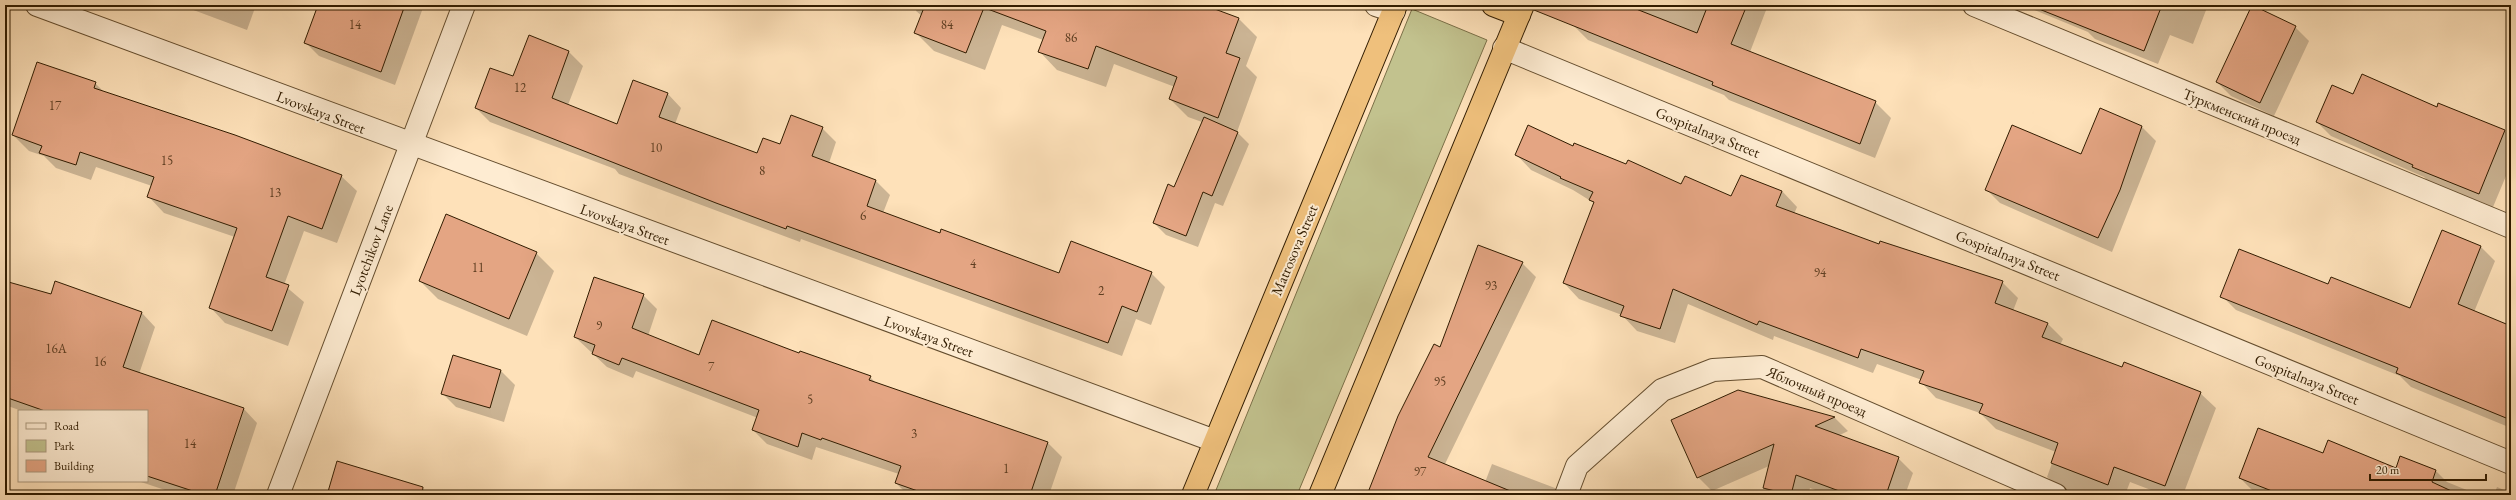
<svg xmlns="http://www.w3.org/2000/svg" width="2516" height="500" font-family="'EB Garamond',serif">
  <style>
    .green { fill: #c2c28e; stroke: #7a6f47 }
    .shadow { fill: #0003; fill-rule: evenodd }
    .building { fill: #e4a583; stroke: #311c00 }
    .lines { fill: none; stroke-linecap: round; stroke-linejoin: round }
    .street-casing { stroke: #644d2e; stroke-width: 24 }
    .highway-casing { stroke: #311c00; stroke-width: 24 }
    .street { stroke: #feecd2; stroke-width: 22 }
    .highway { stroke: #efc07c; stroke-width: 22 }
    .labels { text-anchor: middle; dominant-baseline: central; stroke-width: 4; stroke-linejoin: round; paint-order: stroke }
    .number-label { font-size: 13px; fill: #5e3e21 }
    .street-label { font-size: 15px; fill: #311c00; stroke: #feecd2 }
  </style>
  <rect width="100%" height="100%" fill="#fee1b9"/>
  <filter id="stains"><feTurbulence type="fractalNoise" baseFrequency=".005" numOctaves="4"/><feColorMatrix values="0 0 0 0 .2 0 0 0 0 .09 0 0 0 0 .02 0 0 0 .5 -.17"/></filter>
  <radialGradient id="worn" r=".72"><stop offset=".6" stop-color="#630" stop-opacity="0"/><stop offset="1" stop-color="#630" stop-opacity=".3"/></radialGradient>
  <polygon class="green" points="1412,9 1487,40 1297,495 1214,495"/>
  <g class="shadow">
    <polygon points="180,5 256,5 247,30"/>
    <polygon points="319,5 424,5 395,85 319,56 305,42"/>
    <polygon points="918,5 1202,5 1239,19 1257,37 1246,66 1257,77 1237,132 1249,144 1223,206 1215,203 1198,247 1166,235 1154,223 1175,188 1202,122 1188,117 1170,99 1175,87 1114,64 1106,87 1057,70 1039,51 1043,40 1002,25 985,70 934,51 916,33 922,16 916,11"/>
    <polygon points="1581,5 1768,5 1750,52 1875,102 1891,118 1875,158 1729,100 1724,95 1588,40 1573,25"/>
    <polygon points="2022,5 2208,5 2193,44 2170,35 2158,64 2095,39 2088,32"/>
    <polygon points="2295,27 2309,41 2274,116 2231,96 2217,82"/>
    <polygon points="529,37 569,52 583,66 568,105 618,125 667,93 681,108 675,124 758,155 822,128 836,142 829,163 876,181 890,195 883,213 1060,274 1151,273 1165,287 1151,325 1136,319 1122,356 801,239 800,242 619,174 615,169 490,122 476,108 514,78"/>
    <polygon points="95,83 105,93 341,176 357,191 337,243 304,231 284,285 304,302 288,346 225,323 210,307 235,237 164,213 149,197 152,186 96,167 91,180 56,168 44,156 29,151 13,135"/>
    <polygon points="2354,96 2437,109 2439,104 2505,131 2511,137 2511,164 2493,207 2427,180 2424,177 2331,136 2317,122"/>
    <polygon points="2142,127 2156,141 2112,252 2000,203 1986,189 2081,156"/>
    <path d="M1573,148L1682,185L1732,197L1782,191L1797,207L1794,214L1879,246L2002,282L2018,298L2013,311L2047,323L2063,339L2060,345L2123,369L2200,393L2216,408L2183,495H2164L2130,482L2125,495H2068L2047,477L2056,452L1996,429L1980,413L1936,398L1921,382L1922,380L1877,364L1873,373L1774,336L1773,340L1688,304L1675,343L1637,331L1622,315L1579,299L1564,283L1594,203L1573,190L1531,170L1516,154ZM1778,198H1780L1775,211Z"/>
    <polygon points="2481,247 2495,261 2474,312 2511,327 2511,428 2411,387 2400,376 2236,310 2222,296 2329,285 2411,309"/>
    <polygon points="536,253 554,271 527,336 438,299 420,281"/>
    <polygon points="1522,263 1536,277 1445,464 1484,485 1492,464 1555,488 1562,495 1368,495 1440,348"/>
    <polygon points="5,284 142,313 155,327 139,374 244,409 257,423 233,495 180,495 138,481 147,481 147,411 22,411 5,405"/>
    <polygon points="643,295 657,309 648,336 699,356 800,355 870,377 877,384 1048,443 1062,457 1049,495 908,495 896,483 899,474 816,447 812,460 767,444 753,430 758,418 636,371 633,378 607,367 575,337"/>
    <polygon points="501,371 515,385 504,422 456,407 442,393"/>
    <polygon points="1738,391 1835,418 1848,431 1838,436 1899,459 1913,473 1905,495 1829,495 1810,488 1808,495 1771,495 1764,487 1769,466 1712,491 1698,477"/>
    <polygon points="2323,454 2397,469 2401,458 2436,471 2447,482 2479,495 2262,495 2254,492 2240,478"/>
    <polygon points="2497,487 2511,493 2511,495 2494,495"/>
    <polygon points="1968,490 1980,495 1966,495"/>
  </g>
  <g class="building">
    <polygon points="318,5 405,5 381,72 304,43"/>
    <polygon points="925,5 985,5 966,53 914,33"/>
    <polygon points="985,5 1204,5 1239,18 1226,53 1240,58 1218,118 1169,99 1177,77 1096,46 1088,69 1038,52 1046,31 985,8"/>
    <polygon points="1535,5 1626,5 1697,33 1708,5 1747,5 1731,44 1876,101 1860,144 1712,85 1713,82 1534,10"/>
    <polygon points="2034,5 2162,5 2144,51 2034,7"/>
    <polygon points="2252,5 2296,26 2260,103 2216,82"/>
    <polygon points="529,35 569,51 552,98 617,124 633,80 668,93 659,117 757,153 763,138 780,144 791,115 823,127 812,156 876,180 867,206 940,233 941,229 1059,273 1071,241 1152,272 1137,312 1122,306 1108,343 787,226 786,229 716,203 475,108 490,68 513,76"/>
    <polygon points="37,62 96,82 94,88 235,135 342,175 322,229 288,216 266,277 289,285 272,331 209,308 237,228 147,197 154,177 80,152 76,165 39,153 42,146 12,135"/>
    <polygon points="2362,74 2437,107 2438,103 2505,130 2479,194 2412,167 2413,165 2316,122 2332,85 2353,94"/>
    <polygon points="2100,108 2142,126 2120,190 2098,238 1985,190 2012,125 2081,154"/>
    <polygon points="1204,117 1238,132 1212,196 1203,192 1186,236 1153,223 1168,184 1174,187"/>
    <polygon points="1528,125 1573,146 1574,143 1626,164 1628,160 1681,184 1685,176 1731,196 1741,175 1782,191 1776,206 1879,244 1880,241 2003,281 1995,303 2048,323 2042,337 2122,367 2124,362 2201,392 2165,486 2114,467 2108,485 2051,463 2058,443 1979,413 1983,404 1919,383 1924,371 1861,349 1858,358 1759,321 1757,325 1673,289 1660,329 1620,316 1624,306 1563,283 1594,202 1589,200 1593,192 1560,178 1561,177 1515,155"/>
    <polygon points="446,214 537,252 509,319 419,281"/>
    <polygon points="2442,230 2481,246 2458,304 2511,326 2511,420 2396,373 2398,368 2220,297 2239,249 2328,284 2331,277 2410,308"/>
    <polygon points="1478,245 1523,262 1428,457 1520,495 1367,495 1398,416 1434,344 1440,347"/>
    <polygon points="594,277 644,294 632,328 699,355 712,320 799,353 800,351 871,376 869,380 1048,442 1030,495 929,495 895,483 901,466 822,438 821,440 802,433 798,447 752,430 759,410 622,358 619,365 592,354 595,345 574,337"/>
    <polygon points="5,281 51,294 55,281 142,312 123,367 244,408 215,495 205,495 147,476 147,411 45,411 5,397"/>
    <polygon points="453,355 501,370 490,408 441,394"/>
    <polygon points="1738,390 1835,417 1815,426 1899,457 1886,495 1850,495 1796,475 1791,495 1763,488 1774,444 1697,478 1671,420"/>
    <polygon points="2258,428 2323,453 2328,440 2396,468 2400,456 2436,470 2432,482 2460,495 2282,495 2239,478"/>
    <polygon points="337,461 423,487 422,495 327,495"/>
  </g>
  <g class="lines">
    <defs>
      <g id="street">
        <polyline points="37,5 1215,441"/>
        <polyline points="1376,5 1394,11"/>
        <polyline points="1974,5 2511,227"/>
        <polyline points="1504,48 2511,463"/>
        <polyline points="278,495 464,5"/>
        <polyline points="1566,495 1577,466 1662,390 1713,370 1762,367 2056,495"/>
      </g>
      <g id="highway">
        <polyline points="1493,5 1519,15"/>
        <polyline points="1193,495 1396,5"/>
        <polyline points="1320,495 1523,5"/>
      </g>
    </defs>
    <use href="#street" class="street-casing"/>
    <use href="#highway" class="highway-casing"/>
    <use href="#street" class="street"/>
    <use href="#highway" class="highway"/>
  </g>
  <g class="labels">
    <g class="number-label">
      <text x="355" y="24">14</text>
      <text x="947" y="24">84</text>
      <text x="1071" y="37">86</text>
      <text x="520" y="87">12</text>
      <text x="55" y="105">17</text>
      <text x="656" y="147">10</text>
      <text x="167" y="160">15</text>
      <text x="762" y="170">8</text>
      <text x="275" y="192">13</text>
      <text x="863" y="215">6</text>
      <text x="973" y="263">4</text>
      <text x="478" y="267">11</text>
      <text x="1820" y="272">94</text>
      <text x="1491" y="285">93</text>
      <text x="1101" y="290">2</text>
      <text x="599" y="325">9</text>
      <text x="56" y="348">16А</text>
      <text x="100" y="361">16</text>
      <text x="711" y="366">7</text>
      <text x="1440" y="381">95</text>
      <text x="810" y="399">5</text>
      <text x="914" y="433">3</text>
      <text x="190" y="443">14</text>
      <text x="1006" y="468">1</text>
      <text x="1420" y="471">97</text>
    </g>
    <g class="street-label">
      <text transform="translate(321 112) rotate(21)">Lvovskaya Street</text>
      <text transform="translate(2242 116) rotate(22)">Туркменский проезд</text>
      <text transform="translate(1708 132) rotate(22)">Gospitalnaya Street</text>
      <text transform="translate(625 224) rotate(20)">Lvovskaya Street</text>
      <text transform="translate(371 250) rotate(-69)">Lyotchikov Lane</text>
      <text transform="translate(1294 250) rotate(-67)">Matrosova Street</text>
      <text transform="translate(2008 255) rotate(22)">Gospitalnaya Street</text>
      <text transform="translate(929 336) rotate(20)">Lvovskaya Street</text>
      <text transform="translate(2307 379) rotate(22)">Gospitalnaya Street</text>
      <text transform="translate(1817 391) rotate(23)">Яблочный проезд</text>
    </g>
  </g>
  <rect width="2516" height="500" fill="none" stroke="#fee1b9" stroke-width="20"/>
  <rect x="6" y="6" width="2504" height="488" fill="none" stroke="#311c00" stroke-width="2"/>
  <rect x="10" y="10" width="2496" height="480" fill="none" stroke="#311c00"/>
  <rect x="18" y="410" width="130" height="72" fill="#feecd2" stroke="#ac997e"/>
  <rect x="26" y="423" width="20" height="6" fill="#feecd2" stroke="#ac997e"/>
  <text x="54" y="430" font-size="12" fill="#311c00">Road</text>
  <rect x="26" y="440" width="20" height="12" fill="#c2c28e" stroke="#ac997e"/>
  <text x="54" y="450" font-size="12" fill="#311c00">Park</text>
  <rect x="26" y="460" width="20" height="12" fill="#e4a583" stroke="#ac997e"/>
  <text x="54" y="470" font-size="12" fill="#311c00">Building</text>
  <path d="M2370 474v6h116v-6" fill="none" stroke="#311c00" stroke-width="2"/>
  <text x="2376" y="474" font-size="12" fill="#311c00" stroke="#feecd2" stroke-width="3" paint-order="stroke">20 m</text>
  <rect width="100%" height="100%" filter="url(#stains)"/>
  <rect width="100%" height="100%" fill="url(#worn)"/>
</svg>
